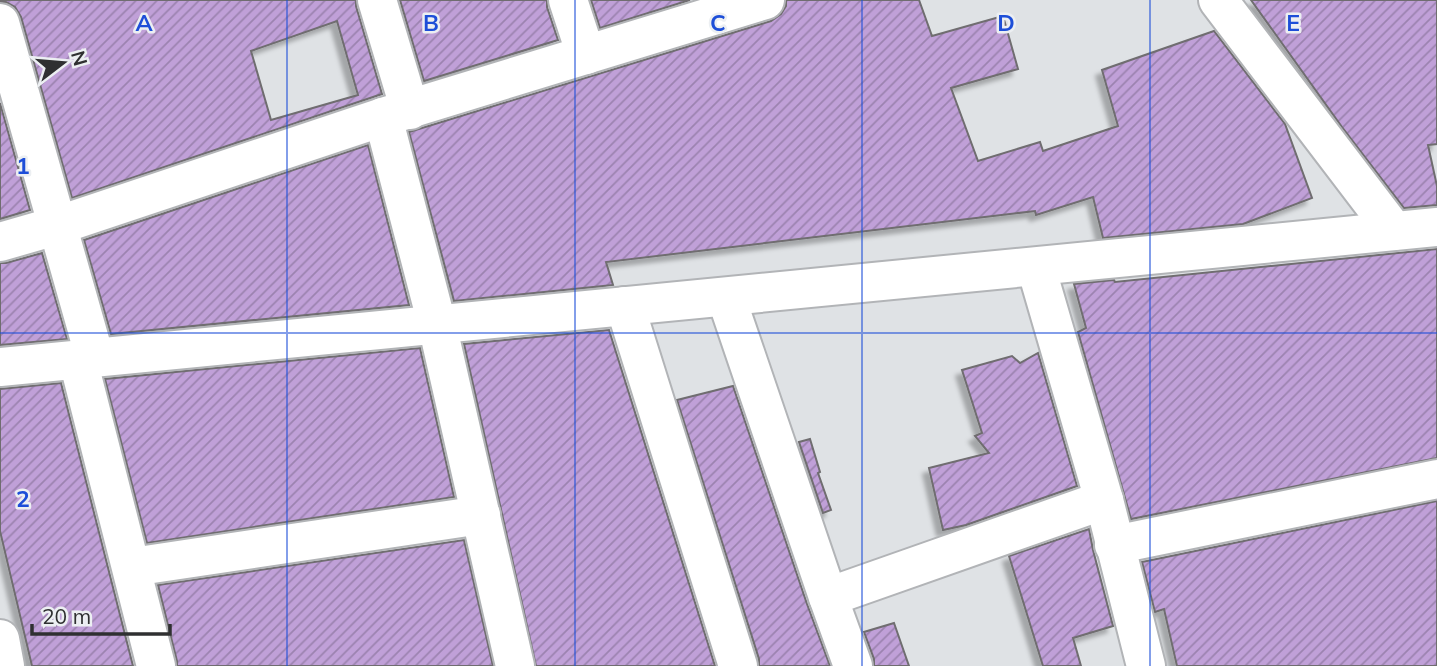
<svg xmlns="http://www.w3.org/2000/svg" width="1437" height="666" font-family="Mulish,sans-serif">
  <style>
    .building { fill: url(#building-hatch); stroke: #6f6d70; stroke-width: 2; fill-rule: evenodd; filter: url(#shadow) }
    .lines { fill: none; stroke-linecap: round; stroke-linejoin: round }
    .street-casing { stroke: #b2b4b7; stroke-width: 42 }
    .secondary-casing { stroke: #b2b4b7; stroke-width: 42 }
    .street { stroke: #fff; stroke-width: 38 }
    .secondary { stroke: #fff; stroke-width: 38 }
    .grid { fill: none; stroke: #1d4ed8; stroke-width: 2; stroke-opacity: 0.55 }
    .grid-label { font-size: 23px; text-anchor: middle; font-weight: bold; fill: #1d4ed8; stroke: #eceff2; stroke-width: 5; stroke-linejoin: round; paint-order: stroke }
  </style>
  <defs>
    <pattern id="building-hatch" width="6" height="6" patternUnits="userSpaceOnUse" patternTransform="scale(1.75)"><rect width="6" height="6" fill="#c0a0d8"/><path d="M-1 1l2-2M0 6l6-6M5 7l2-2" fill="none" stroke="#9c83b0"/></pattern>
    <filter id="shadow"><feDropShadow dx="-6" dy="6" stdDeviation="2" flood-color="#0004"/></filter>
  </defs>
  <rect width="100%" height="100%" fill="#dfe2e5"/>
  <g class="building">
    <path d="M0,0H356V6L382,94L72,198L21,17L15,7L6,2H0ZM337,21L358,95L271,120L251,51Z"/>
    <polygon points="400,0 547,0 547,7 558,40 424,81"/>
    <polygon points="591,0 690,0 600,28"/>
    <polygon points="786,0 919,0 932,36 1003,16 1018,69 951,88 978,161 1040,142 1043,151 1118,126 1102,70 1214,31 1285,124 1312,198 1243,224 1103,238 1093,197 1036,215 1035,211 606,262 613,285 454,301 409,132 771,21 781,14 786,6"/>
    <polygon points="1251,0 1437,0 1437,144 1428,145 1437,186 1437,205 1404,208 1342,127"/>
    <polygon points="0,103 30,210 0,219"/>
    <polygon points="368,145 409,305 111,334 84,240"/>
    <polygon points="1437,249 1437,458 1131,519 1078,332 1086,328 1074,284 1114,280 1115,282"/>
    <polygon points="42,253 67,339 0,345 0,263 6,263"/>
    <polygon points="609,330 715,666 536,666 464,344"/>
    <polygon points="420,348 454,497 147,543 105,379"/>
    <polygon points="1038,353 1077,486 966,525 943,530 929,468 989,453 975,436 982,433 962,370 1012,356 1020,363"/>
    <polygon points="61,383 133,666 32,666 0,531 0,389"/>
    <polygon points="733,386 807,604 830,666 759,666 759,659 677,400"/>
    <polygon points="810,439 820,472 818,473 831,510 823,513 799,442"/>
    <polygon points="1437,501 1437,666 1177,666 1164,609 1155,612 1142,562"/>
    <polygon points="1089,529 1093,550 1113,626 1073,638 1081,666 1043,666 1009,556"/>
    <polygon points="464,540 493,666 177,666 177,661 158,585"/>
    <polygon points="894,623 909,666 874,666 874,659 864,632"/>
  </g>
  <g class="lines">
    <defs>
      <g id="street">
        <polyline points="377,0 410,110"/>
        <polyline points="568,0 586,55"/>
        <polyline points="1218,0 1394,231"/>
        <polyline points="0,23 95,358"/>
        <polyline points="383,117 437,324 515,666"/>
        <polyline points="0,242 59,225 383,117 765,0"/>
        <polyline points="1036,267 1104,500 1146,666"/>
        <polyline points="726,297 828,597 853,666"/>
        <polyline points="625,306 738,666"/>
        <polyline points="78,360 156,666"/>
        <polyline points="1114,545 1437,479"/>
        <polyline points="132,567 481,515"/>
        <polyline points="828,597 1104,500"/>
        <polyline points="0,639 5,666"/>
      </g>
      <polyline id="secondary" points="0,367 1437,227"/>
    </defs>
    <use href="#street" class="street-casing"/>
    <use href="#secondary" class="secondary-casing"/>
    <use href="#street" class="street"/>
    <use href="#secondary" class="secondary"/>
  </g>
  <path class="grid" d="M287,0V666M575,0V666M862,0V666M1150,0V666M0,333H1437"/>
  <g class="grid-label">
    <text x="144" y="31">A</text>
    <text x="431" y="31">B</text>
    <text x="718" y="31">C</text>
    <text x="1006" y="31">D</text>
    <text x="1293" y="31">E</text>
    <text x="23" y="174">1</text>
    <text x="23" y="507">2</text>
  </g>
  <g transform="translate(63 63) rotate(74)" stroke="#eceff2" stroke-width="5" paint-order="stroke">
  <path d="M0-5L12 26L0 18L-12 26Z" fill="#2f3031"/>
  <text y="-10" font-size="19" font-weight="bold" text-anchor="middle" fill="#2f3031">N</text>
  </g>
  <path d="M32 624v10h138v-10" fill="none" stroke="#2f3031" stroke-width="3.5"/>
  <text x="42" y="624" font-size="21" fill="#2f3031" stroke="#eceff2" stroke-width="5" paint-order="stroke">20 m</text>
</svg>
